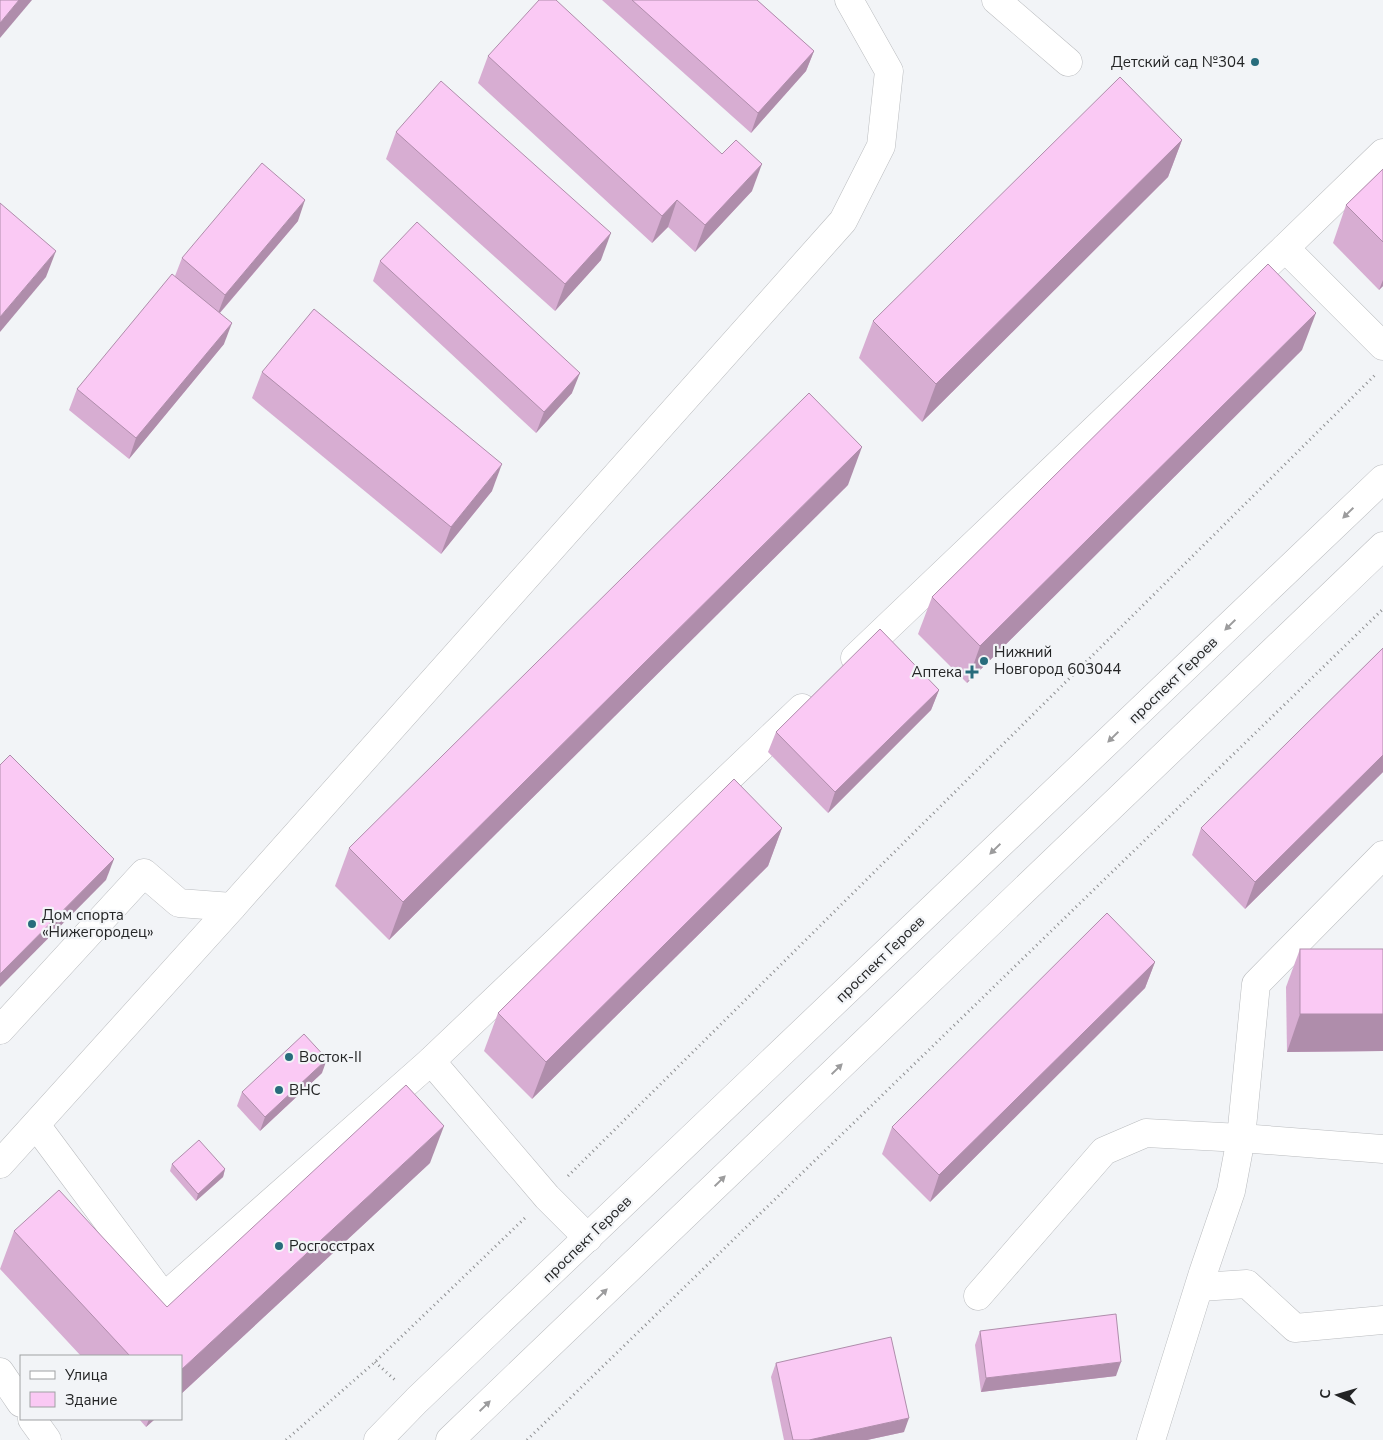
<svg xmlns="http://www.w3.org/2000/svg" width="1383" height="1440" font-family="'Nunito Sans',sans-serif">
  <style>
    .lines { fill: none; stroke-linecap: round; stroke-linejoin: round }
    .minor-casing { stroke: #babcbf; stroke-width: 29 }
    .major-casing { stroke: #babcbf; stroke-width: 29 }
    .path { stroke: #8e8f91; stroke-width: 3; stroke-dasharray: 1 4; stroke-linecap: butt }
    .minor { stroke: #fff; stroke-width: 28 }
    .major { stroke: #fff; stroke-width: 28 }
    .wall { fill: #d7add2 }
    .shaded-wall { fill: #af8dab }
    .building { fill: #fac9f4; stroke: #af8dab }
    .oneway { fill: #9c9c9d }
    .poi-dot { fill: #276c7c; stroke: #f2f4f7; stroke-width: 2 }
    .labels { text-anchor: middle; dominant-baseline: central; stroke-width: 4.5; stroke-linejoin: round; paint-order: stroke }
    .poi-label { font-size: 15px; fill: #232425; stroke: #f2f4f7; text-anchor: start }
    .street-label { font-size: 15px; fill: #232425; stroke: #f2f4f7 }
  </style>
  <rect width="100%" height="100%" fill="#f2f4f7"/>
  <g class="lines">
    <defs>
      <g id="minor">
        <polyline points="996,0 1068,62"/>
        <polyline points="1285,248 1383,346"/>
        <polyline points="855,658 1285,248 1383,153"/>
        <polyline points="0,1030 144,873 179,903 232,907"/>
        <polyline points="431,1061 547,1197 588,1238"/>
        <polyline points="36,1125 164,1297 431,1061 802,708"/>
        <polyline points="0,1164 232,907 843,221 881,146 889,71 849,0"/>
        <polyline points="1200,1287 1247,1284 1295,1328 1383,1320"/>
        <polyline points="978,1296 1104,1151 1146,1133 1241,1138 1383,1149"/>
        <polyline points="0,1372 21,1403"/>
        <polyline points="32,1419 47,1440"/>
        <polyline points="1151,1440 1203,1273 1231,1191 1241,1138 1256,984 1383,855"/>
      </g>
      <g id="major">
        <polyline points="378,1440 417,1400 1383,479"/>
        <polyline points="450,1440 1383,546"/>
      </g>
    </defs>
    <use href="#minor" class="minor-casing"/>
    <use href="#major" class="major-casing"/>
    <g class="path">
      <polyline points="568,1176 1376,374"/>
      <polyline points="375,1362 395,1380"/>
      <polyline points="286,1440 375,1362 526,1217"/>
      <polyline points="527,1440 1383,609"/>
    </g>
    <use href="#minor" class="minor"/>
    <use href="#major" class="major"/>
  </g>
  <g class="wall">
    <polygon points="602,0 757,0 814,51 806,71 751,133"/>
    <polygon points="488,56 752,191 695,252 668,227 652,243 478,83"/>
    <polygon points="396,132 601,260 555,311 386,159"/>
    <polygon points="1182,140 1168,177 922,422 859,358 873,321"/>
    <polygon points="1383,169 1383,286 1379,290 1333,243 1346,205"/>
    <polygon points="298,221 220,313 224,344 129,459 69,410 77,389 175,276 182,258"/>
    <polygon points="380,261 572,393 536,433 373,281"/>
    <polygon points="1302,350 967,683 918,634 932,597"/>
    <polygon points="262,372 492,491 441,554 252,398"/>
    <polygon points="848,485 389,940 335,886 349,848"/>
    <polygon points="1383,648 1383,772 1245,909 1192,855 1201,828"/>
    <polygon points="939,690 931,710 828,813 768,752 776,732"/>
    <polygon points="782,828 768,866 532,1099 484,1051 498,1013"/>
    <polygon points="1300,949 1383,949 1383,1051 1287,1052 1286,987"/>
    <polygon points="1155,962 1145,988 930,1202 882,1154 892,1127"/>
    <polygon points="322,1073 260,1131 237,1106 242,1092"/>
    <polygon points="430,1163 181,1394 181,1356 81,1356 0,1269 14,1231 167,1307"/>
    <polygon points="172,1164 225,1169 223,1177 196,1201 170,1171"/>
    <polygon points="980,1331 1116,1376 981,1392 975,1345"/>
    <polygon points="776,1363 904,1432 867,1440 784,1440 771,1377"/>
    <polygon points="139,1419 155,1419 146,1427"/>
  </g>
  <g class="shaded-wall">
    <polygon points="19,0 32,0 0,38 0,23"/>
    <polygon points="814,51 806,71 751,133 758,113"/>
    <polygon points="1182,140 1168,177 922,422 936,384"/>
    <polygon points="762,164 752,191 695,252 705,225"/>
    <polygon points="305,200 298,221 217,316 225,295"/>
    <polygon points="677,200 668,227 652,243 662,216"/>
    <polygon points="611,233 601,260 555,311 565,284"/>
    <polygon points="56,251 46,277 0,332 0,317"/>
    <polygon points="1383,280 1383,286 1379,290"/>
    <polygon points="1316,313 1302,350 967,683 980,646"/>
    <polygon points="232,323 224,344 129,459 136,438"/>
    <polygon points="580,373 572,393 536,433 544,412"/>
    <polygon points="862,447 848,485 389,940 403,902"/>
    <polygon points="502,464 492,491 441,554 451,527"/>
    <polygon points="939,690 931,710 828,813 835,792"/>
    <polygon points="1383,755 1383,772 1245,909 1255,882"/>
    <polygon points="782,828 768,866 532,1099 546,1062"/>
    <polygon points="114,859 106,880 0,987 0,974"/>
    <polygon points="1155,962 1145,988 930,1202 939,1175"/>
    <polygon points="1300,1014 1383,1014 1383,1051 1287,1052"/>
    <polygon points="327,1059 322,1073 260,1131 265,1117"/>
    <polygon points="444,1126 430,1163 181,1394 181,1370"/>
    <polygon points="225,1169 223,1177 196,1201 198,1194"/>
    <polygon points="1121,1362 1116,1376 981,1392 986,1378"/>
    <polygon points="909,1418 904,1432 867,1440 809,1440"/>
    <polygon points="149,1419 155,1419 146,1427"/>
  </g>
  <g class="building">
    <polygon points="0,0 19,0 0,23"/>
    <polygon points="539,0 556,0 722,154 736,140 762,164 705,225 677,200 662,216 488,56"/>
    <polygon points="632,0 757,0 814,51 758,113"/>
    <polygon points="1120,77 1182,140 936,384 873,321"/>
    <polygon points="441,81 611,233 565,284 396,132"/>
    <polygon points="262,163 305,200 225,295 182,258"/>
    <polygon points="1383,169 1383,242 1346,205"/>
    <polygon points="0,203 56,251 0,317"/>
    <polygon points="417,222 580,373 544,412 380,261"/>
    <polygon points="1268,264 1316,313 980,646 932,597"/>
    <polygon points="172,274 232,323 136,438 77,389"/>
    <polygon points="314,309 502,464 451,527 262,372"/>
    <polygon points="809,393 862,447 403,902 349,848"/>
    <polygon points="880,629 939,690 835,792 776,732"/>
    <polygon points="1383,648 1383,755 1255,882 1201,828"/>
    <polygon points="10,755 114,859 0,974 0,765"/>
    <polygon points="734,779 782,828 546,1062 498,1013"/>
    <polygon points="1107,913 1155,962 939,1175 892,1127"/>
    <rect x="1300" y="949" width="83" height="65"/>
    <polygon points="304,1034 327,1059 265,1117 242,1092"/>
    <polygon points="406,1085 444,1126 181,1370 181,1356 130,1356 14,1231 59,1190 167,1307"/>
    <polygon points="199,1140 225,1169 198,1194 172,1164"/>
    <polygon points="1116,1314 1121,1362 986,1378 980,1331"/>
    <polygon points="891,1337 909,1418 809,1440 793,1440 776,1363"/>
  </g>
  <defs><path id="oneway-solid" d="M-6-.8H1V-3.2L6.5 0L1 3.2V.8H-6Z" transform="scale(1.25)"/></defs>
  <g class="oneway">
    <use href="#oneway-solid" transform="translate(1348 513) rotate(136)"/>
    <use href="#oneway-solid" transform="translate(1230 625) rotate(136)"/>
    <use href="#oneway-solid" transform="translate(1113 737) rotate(136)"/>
    <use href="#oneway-solid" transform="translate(995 849) rotate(136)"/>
    <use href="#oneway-solid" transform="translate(837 1069) rotate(-44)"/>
    <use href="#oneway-solid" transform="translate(720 1181) rotate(-44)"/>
    <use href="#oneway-solid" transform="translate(602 1294) rotate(-44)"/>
    <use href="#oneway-solid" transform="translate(485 1406) rotate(-44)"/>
  </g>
  <g class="poi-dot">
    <circle cx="1255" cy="62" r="5"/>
    <circle cx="984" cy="661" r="5"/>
    <path d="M969.5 664.5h5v5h5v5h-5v5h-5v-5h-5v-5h5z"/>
    <circle cx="32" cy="924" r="5"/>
    <circle cx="289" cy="1057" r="5"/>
    <circle cx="279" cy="1090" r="5"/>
    <circle cx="279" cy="1246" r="5"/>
  </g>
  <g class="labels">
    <g class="poi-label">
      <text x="1245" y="62" text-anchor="end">Детский сад №304</text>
      <text x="994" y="652">Нижний<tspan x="994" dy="17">Новгород 603044</tspan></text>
      <text x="962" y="672" text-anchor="end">Аптека</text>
      <text x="42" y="915">Дом спорта<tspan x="42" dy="17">«Нижегородец»</tspan></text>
      <text x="299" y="1057">Восток-II</text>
      <text x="289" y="1090">ВНС</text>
      <text x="289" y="1246">Росгосстрах</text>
    </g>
    <g class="street-label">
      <text transform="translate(1173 680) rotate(-44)">проспект Героев</text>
      <text transform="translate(880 959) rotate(-44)">проспект Героев</text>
      <text transform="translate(587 1239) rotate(-44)">проспект Героев</text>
    </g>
  </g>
  <rect x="20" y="1355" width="162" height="65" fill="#f2f4f7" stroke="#9fa1a3"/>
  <rect x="30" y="1371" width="25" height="8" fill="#ffffff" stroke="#9fa1a3"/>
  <text x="65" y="1380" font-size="15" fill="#232425">Улица</text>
  <rect x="30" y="1392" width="25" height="15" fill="#fac9f4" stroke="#9fa1a3"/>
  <text x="65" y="1405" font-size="15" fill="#232425">Здание</text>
  <g transform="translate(1338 1395) rotate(275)" stroke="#f2f4f7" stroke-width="4" paint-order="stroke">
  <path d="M0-4L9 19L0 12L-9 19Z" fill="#232425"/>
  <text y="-8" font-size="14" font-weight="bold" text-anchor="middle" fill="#232425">С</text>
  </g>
</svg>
